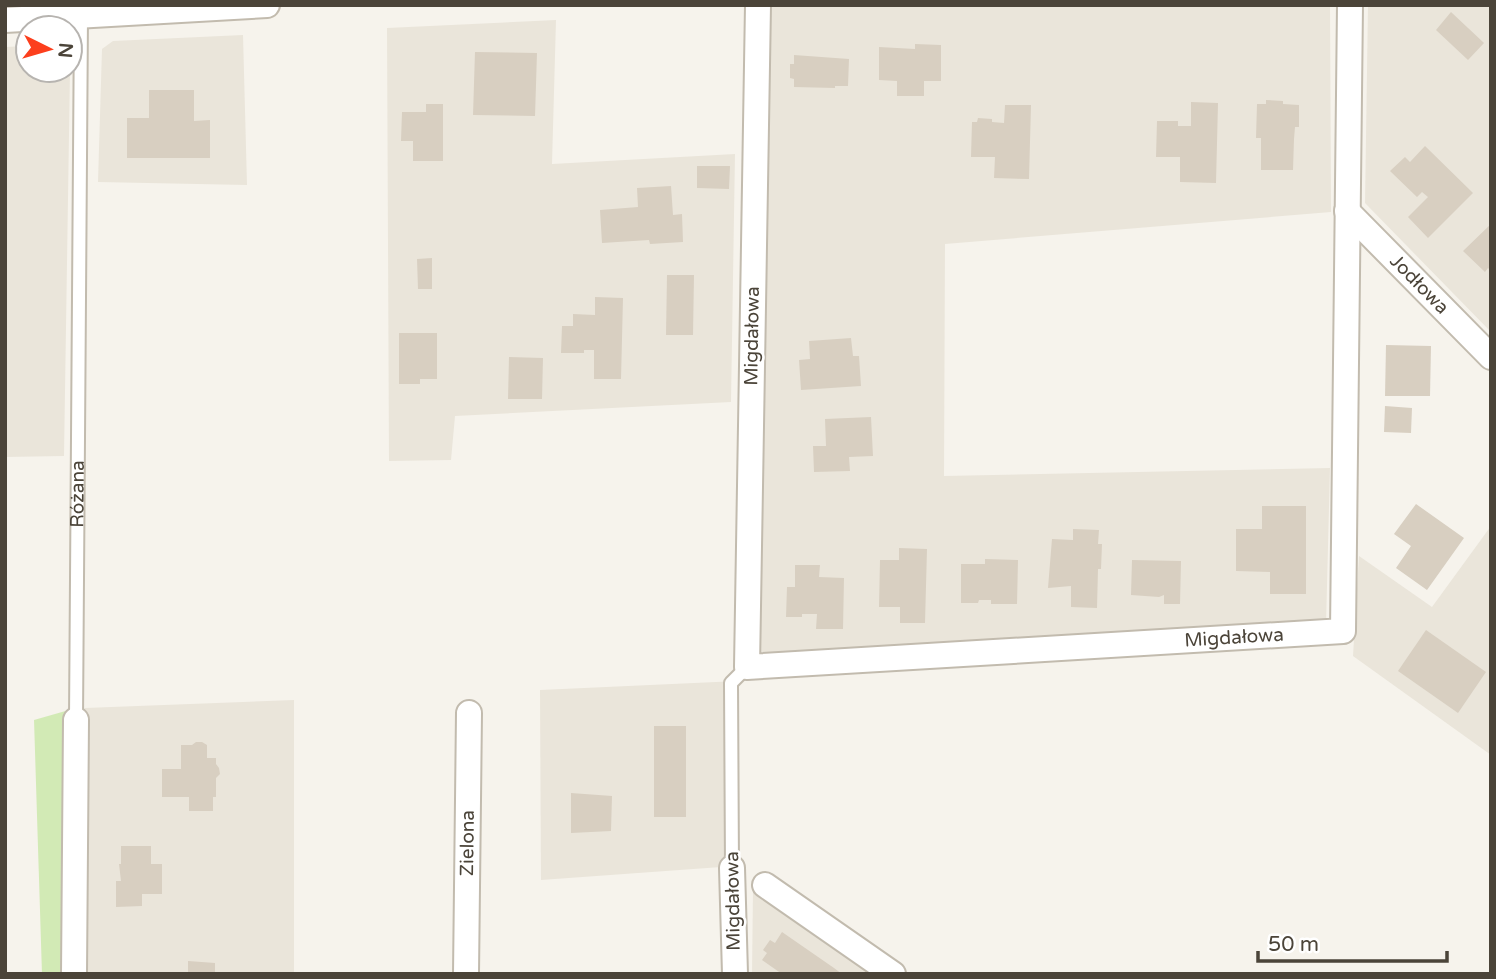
<svg xmlns="http://www.w3.org/2000/svg" width="1496" height="979" font-family="'Varela Round',sans-serif">
  <style>
    .residential { fill: #eae5da }
    .green { fill: #d2eab5 }
    .building { fill: #d8cfc1 }
    .lines { fill: none; stroke-linecap: round; stroke-linejoin: round }
    .lane-casing { stroke: #c2bbae; stroke-width: 16 }
    .street-casing { stroke: #c2bbae; stroke-width: 28 }
    .lane { stroke: #fff; stroke-width: 12 }
    .street { stroke: #fff; stroke-width: 24 }
    .labels { text-anchor: middle; dominant-baseline: central; stroke-width: 5; stroke-linejoin: round; paint-order: stroke }
    .street-label { font-size: 19px; fill: #4b4439; stroke: #fff }
  </style>
  <rect width="100%" height="100%" fill="#f6f3ec"/>
  <g class="residential">
    <polygon points="764,5 1330,5 1331,212 945,244 944,476 1330,468 1326,625 757,666"/>
    <polygon points="1368,5 1491,5 1491,332 1365,203"/>
    <polygon points="556,20 552,164 735,154 731,402 455,416 451,460 389,461 387,28"/>
    <polygon points="243,35 247,185 98,182 102,49 113,41"/>
    <polygon points="28,46 28,70 70,70 64,456 5,457 5,47"/>
    <polygon points="1491,526 1491,755 1353,656 1359,556 1432,607"/>
    <polygon points="738,681 735,866 541,880 540,690"/>
    <polygon points="294,700 294,974 83,974 85,708"/>
    <polygon points="753,889 875,974 752,974"/>
  </g>
  <polygon class="green" points="69,710 67,974 42,974 34,720"/>
  <g class="building">
    <polygon points="1451,12 1484,43 1468,60 1436,30"/>
    <polygon points="915,44 941,45 941,81 924,81 924,96 897,96 897,81 879,80 879,47 915,49"/>
    <polygon points="475,52 537,53 535,116 473,115"/>
    <polygon points="794,55 849,59 848,86 835,86 835,88 794,87 794,79 790,78 790,64 794,64"/>
    <polygon points="149,90 194,90 194,121 210,120 210,158 127,158 127,118 149,118"/>
    <polygon points="1266,100 1283,101 1283,104 1299,105 1299,127 1295,127 1294,139 1293,170 1261,170 1261,138 1256,138 1257,104 1266,104"/>
    <polygon points="1191,102 1218,103 1216,183 1180,182 1180,157 1156,157 1157,121 1178,121 1178,126 1191,126"/>
    <polygon points="426,104 443,104 443,161 413,161 413,141 401,141 402,112 426,112"/>
    <polygon points="1005,105 1031,105 1029,179 994,178 995,157 971,157 972,122 977,122 978,118 992,119 992,122 1004,123"/>
    <polygon points="1425,146 1473,193 1428,238 1408,217 1428,197 1422,192 1417,197 1390,171 1405,157 1410,162"/>
    <polygon points="697,166 730,166 729,189 697,188"/>
    <polygon points="671,186 673,215 682,214 683,242 650,244 649,240 602,243 600,210 638,207 637,188"/>
    <polygon points="1491,224 1491,271 1488,268 1485,272 1463,251"/>
    <polygon points="432,258 432,289 418,289 417,259"/>
    <polygon points="667,275 694,275 693,335 666,335"/>
    <polygon points="595,297 623,298 621,379 594,379 594,350 584,350 584,353 561,353 562,326 573,326 573,314 595,315"/>
    <polygon points="399,333 437,333 437,379 420,379 420,384 399,384"/>
    <polygon points="851,338 853,356 859,356 861,386 801,390 799,360 810,359 809,341"/>
    <polygon points="1386,345 1431,346 1430,396 1385,396"/>
    <polygon points="509,357 543,358 542,399 508,399"/>
    <polygon points="1385,406 1412,408 1411,433 1384,432"/>
    <polygon points="871,417 873,456 849,457 850,471 814,472 813,446 826,446 825,419"/>
    <polygon points="1416,504 1464,538 1427,590 1396,568 1411,546 1394,534"/>
    <polygon points="1262,506 1306,506 1306,594 1270,594 1270,572 1236,571 1236,529 1262,529"/>
    <polygon points="1073,529 1099,530 1098,544 1102,544 1101,569 1098,569 1097,608 1071,607 1071,586 1048,588 1052,539 1073,540"/>
    <polygon points="899,548 927,549 925,623 900,623 900,607 879,607 880,560 899,560"/>
    <polygon points="985,559 1018,560 1017,604 991,604 991,600 979,600 978,603 961,603 961,564 985,564"/>
    <polygon points="1132,560 1181,561 1180,604 1164,604 1164,595 1159,597 1131,595"/>
    <polygon points="795,565 820,565 819,577 844,578 843,629 816,629 817,614 802,614 802,617 786,617 787,587 795,587"/>
    <polygon points="1426,630 1486,672 1458,713 1398,671"/>
    <rect x="654" y="726" width="32" height="91"/>
    <polygon points="196,742 202,742 207,745 207,758 216,758 216,764 219,768 220,774 216,778 216,797 213,797 213,811 189,811 189,797 162,797 162,769 181,769 181,745 192,745"/>
    <polygon points="571,793 612,796 611,831 571,833"/>
    <polygon points="121,846 151,846 151,864 162,864 162,894 142,894 142,906 116,907 116,881 121,881 119,864 121,864"/>
    <polygon points="782,932 834,968 842,974 782,974 762,960 767,953 763,950 770,940 775,943"/>
    <polygon points="188,961 215,963 215,974 188,974"/>
  </g>
  <g class="lines">
    <defs>
      <g id="lane">
        <path id="s1" d="M76,720L81,16"/>
        <polyline points="732,868 731,683 747,667"/>
      </g>
      <g id="street">
        <path id="s2" d="M758,5L747,667L1343,631L1350,5"/>
        <polyline points="5,20 267,5"/>
        <path id="s3" d="M1347,211L1491,357"/>
        <polyline points="732,868 735,974"/>
        <polyline points="765,885 893,974"/>
        <polyline points="74,974 76,720"/>
        <path id="s4" d="M466,974L469,713"/>
      </g>
    </defs>
    <use href="#lane" class="lane-casing"/>
    <use href="#street" class="street-casing"/>
    <use href="#lane" class="lane"/>
    <use href="#street" class="street"/>
  </g>
  <g class="labels">
    <g class="street-label">
      <text stroke="none"><textPath href="#s3" startOffset="103">Jodłowa</textPath></text>
      <text transform="translate(752 336) rotate(-89)">Migdałowa</text>
      <text stroke="none"><textPath href="#s1" startOffset="226">Różana</textPath></text>
      <text stroke="none"><textPath href="#s2" startOffset="1150">Migdałowa</textPath></text>
      <text stroke="none"><textPath href="#s4" startOffset="131">Zielona</textPath></text>
      <text transform="translate(733 901) rotate(-91)">Migdałowa</text>
    </g>
  </g>
  <rect width="1496" height="979" fill="none" stroke="#4b4439" stroke-width="14"/>
  <g transform="translate(49 49) rotate(95)"><circle r="33" fill="#ffffff" stroke="#b7b4b0" stroke-width="2"/>
  <path d="M0-5L12 26L0 18L-12 26Z" fill="#fc3f1d"/>
  <text y="-10" font-size="19" font-weight="bold" text-anchor="middle" fill="#4b4439">N</text>
  </g>
  <path d="M1258 951v10h189v-10" fill="none" stroke="#4b4439" stroke-width="3.5"/>
  <text x="1268" y="951" font-size="21" fill="#4b4439" stroke="#ffffff" stroke-width="5" paint-order="stroke">50 m</text>
</svg>
